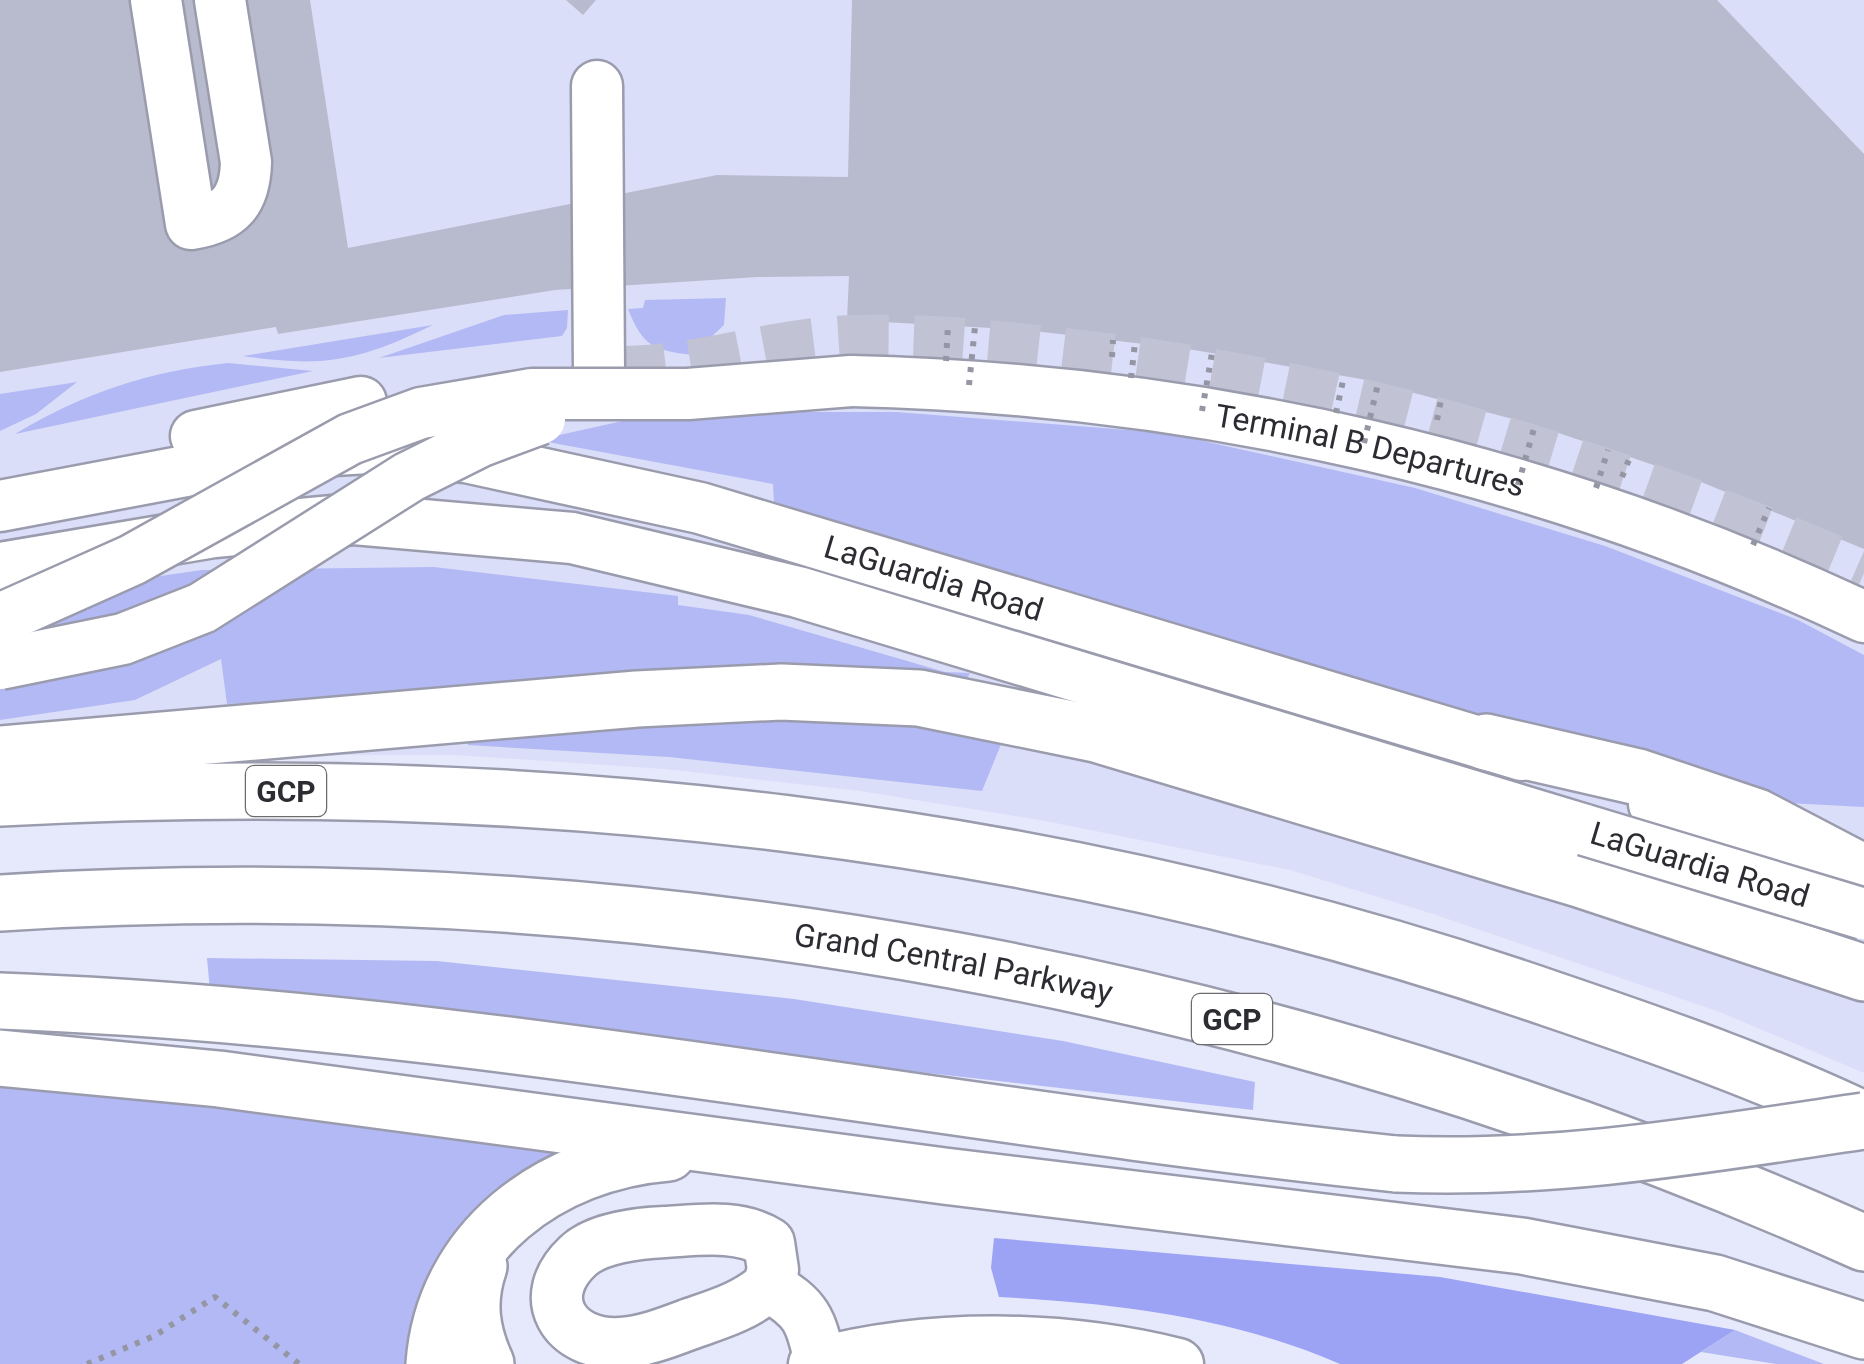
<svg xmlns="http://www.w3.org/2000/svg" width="1864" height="1364" font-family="Roboto,sans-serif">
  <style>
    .built { fill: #dbdef8 }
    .green { fill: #b3b9f4 }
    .forest { fill: #9ca2f4 }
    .building { fill: #b8bbcd }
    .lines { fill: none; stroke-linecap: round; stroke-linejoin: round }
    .minor-tunnel { stroke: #c1c3d4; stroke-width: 50; stroke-dasharray: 50 25; stroke-linecap: butt }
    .minor-casing { stroke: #9a9cae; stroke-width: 55 }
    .highway-casing { stroke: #9a9cae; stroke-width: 60 }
    .path { stroke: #9496a4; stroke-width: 6; stroke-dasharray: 5 8; stroke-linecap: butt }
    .minor { stroke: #fff; stroke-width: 50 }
    .highway { stroke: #fff; stroke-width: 55 }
    .minor-bridge-casing { stroke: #9a9cae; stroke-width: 55; stroke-linecap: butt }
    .highway-bridge-casing { stroke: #9a9cae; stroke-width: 60; stroke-linecap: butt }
    .path-bridge { stroke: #9496a4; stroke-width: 6; stroke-dasharray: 5 8; stroke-linecap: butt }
    .minor-bridge { stroke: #fff; stroke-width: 50 }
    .highway-bridge { stroke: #fff; stroke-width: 55 }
    .labels { text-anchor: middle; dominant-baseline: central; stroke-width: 8; stroke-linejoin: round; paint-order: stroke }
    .shield { fill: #fff; stroke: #6b6b70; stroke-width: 2.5 }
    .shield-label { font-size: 30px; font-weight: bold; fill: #2c2c33 }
    .street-label { font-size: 32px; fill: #2c2c33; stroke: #fff }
  </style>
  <rect width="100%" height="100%" fill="#e6e9fc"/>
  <polygon class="built" points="0,0 1864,0 1864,1073 1720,1012 1433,914 1290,870 1040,820 860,791 664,769 455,755 253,755 0,768"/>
  <g class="green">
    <path d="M726,298L724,325L692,355C654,350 643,347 628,309L643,308L645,300Z"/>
    <polygon points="568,310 567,328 562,336 379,358 504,315"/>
    <path d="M433,325C359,361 324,368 243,356Z"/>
    <path d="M228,363L313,371L15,434C83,393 149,371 228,363Z"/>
    <polygon points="77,382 36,414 0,431 0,394"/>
    <polygon points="663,412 896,412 1167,433 1415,488 1605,546 1798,620 1864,655 1864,807 1770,802 774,503 773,484 537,440"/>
    <polygon points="434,567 678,596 678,605 749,615 945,672 970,673 965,682 645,678 227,704 221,659 135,700 0,720 0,599 202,570"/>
    <polygon points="792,713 1006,732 982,791 669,757 468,745 466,733"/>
    <polygon points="207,958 437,961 794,999 1063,1041 1255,1082 1253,1110 210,991"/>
    <polygon points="0,1087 87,1091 553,1142 554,1158 412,1364 0,1364"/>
    <polygon points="1735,1330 1824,1364 1776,1364 1701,1352"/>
  </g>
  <path class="forest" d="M994,1238L1440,1277L1735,1330L1682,1364H1340C1232,1317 1115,1303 999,1297L991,1268Z"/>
  <g class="building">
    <polygon points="0,0 310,0 348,248 717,175 848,177 852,0 1717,0 1864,154 1864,549 1689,477 1535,425 1361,379 1194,350 1026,330 847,320 849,276 758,277 555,290 278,334 276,327 0,372"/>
    <polygon points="566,0 596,0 583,15"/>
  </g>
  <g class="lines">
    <path class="minor-tunnel" d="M616,371C698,372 773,342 855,340C930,338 1006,346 1081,355C1353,386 1614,464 1864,573"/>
    <defs>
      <g id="minor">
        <path d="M156,0L191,224C230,218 245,201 246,162L220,0"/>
        <polyline points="597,86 599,371"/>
        <path id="s1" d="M851,381C1202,389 1547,467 1864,617"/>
        <polyline points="196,436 361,402"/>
        <path id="s2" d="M0,506L281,453L369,448L466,457L700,508L1522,755"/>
        <polyline points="0,568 214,532 354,519 572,538 798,592 1585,830"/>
        <polyline points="1654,804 1756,855 1815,893"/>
        <path d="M768,1286C745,1307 715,1315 687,1325C666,1333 642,1342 620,1343C564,1346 534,1297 578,1256C597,1238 639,1233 665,1232C699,1230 740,1224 769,1243L773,1270L768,1286C807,1308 811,1320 820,1362"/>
        <path d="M814,1364C930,1333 1062,1335 1178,1364"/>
      </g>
      <g id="highway">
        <polyline points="1486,742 1638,777 1757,817 1864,873"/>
        <polyline points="0,754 637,699 781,692 919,698 1096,734 1579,879 1864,973"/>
        <path d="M0,798C522,769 1056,828 1551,999C1657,1035 1763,1072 1864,1120"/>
        <path id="s3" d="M0,903C638,863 1281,982 1864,1243"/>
        <path d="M0,1001C470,1018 930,1115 1396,1164"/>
        <polyline points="0,1058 219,1079 944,1176 1522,1246 1715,1283 1864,1331"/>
        <path d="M479,1266C467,1301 471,1331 486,1364"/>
        <path d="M434,1364C443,1241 550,1162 668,1153"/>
      </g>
    </defs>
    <use href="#minor" class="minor-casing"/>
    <use href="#highway" class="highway-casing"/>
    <g class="path">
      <polyline points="1112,357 1113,340"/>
      <polyline points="1437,420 1441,400"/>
      <polyline points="1622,477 1630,457"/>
      <polyline points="87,1364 154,1336 215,1297 299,1364"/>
    </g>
    <use href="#minor" class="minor"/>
    <use href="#highway" class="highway"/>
    <defs>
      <g id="minor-bridge">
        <polyline points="0,619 132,560 350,439 421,413 532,394 688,394 851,381"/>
        <polyline points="0,664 123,639 202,608 409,477 481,441 540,419"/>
        <path id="s4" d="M1585,830L1864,914"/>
      </g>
      <path id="highway-bridge" d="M1396,1164C1555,1171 1708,1144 1864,1121"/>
    </defs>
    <use href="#minor-bridge" class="minor-bridge-casing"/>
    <use href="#highway-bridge" class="highway-bridge-casing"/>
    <g class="path-bridge">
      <polyline points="946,361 948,325"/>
      <polyline points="1131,378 1135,343"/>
      <polyline points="969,385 975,327"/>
      <polyline points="1202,411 1212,353"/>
      <polyline points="1336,413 1344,376"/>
      <polyline points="1364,443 1378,384"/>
      <polyline points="1518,485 1535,425"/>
      <polyline points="1596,488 1608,450"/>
      <polyline points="1753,545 1769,508"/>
    </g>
    <use href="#minor-bridge" class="minor-bridge"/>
    <use href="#highway-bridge" class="highway-bridge"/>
  </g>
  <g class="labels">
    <g class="shield">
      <rect x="246" y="766" width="80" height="50" rx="8"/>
      <rect x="1192" y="994" width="80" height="50" rx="8"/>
    </g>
    <g class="shield-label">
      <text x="286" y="791">GCP</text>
      <text x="1232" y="1019">GCP</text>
    </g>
    <g class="street-label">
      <text stroke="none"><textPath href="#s1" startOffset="525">Terminal B Departures</textPath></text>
      <text stroke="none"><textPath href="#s2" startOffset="955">LaGuardia Road</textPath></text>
      <text stroke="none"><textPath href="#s4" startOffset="120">LaGuardia Road</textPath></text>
      <text stroke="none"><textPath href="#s3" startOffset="958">Grand Central Parkway</textPath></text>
    </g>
  </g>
</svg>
